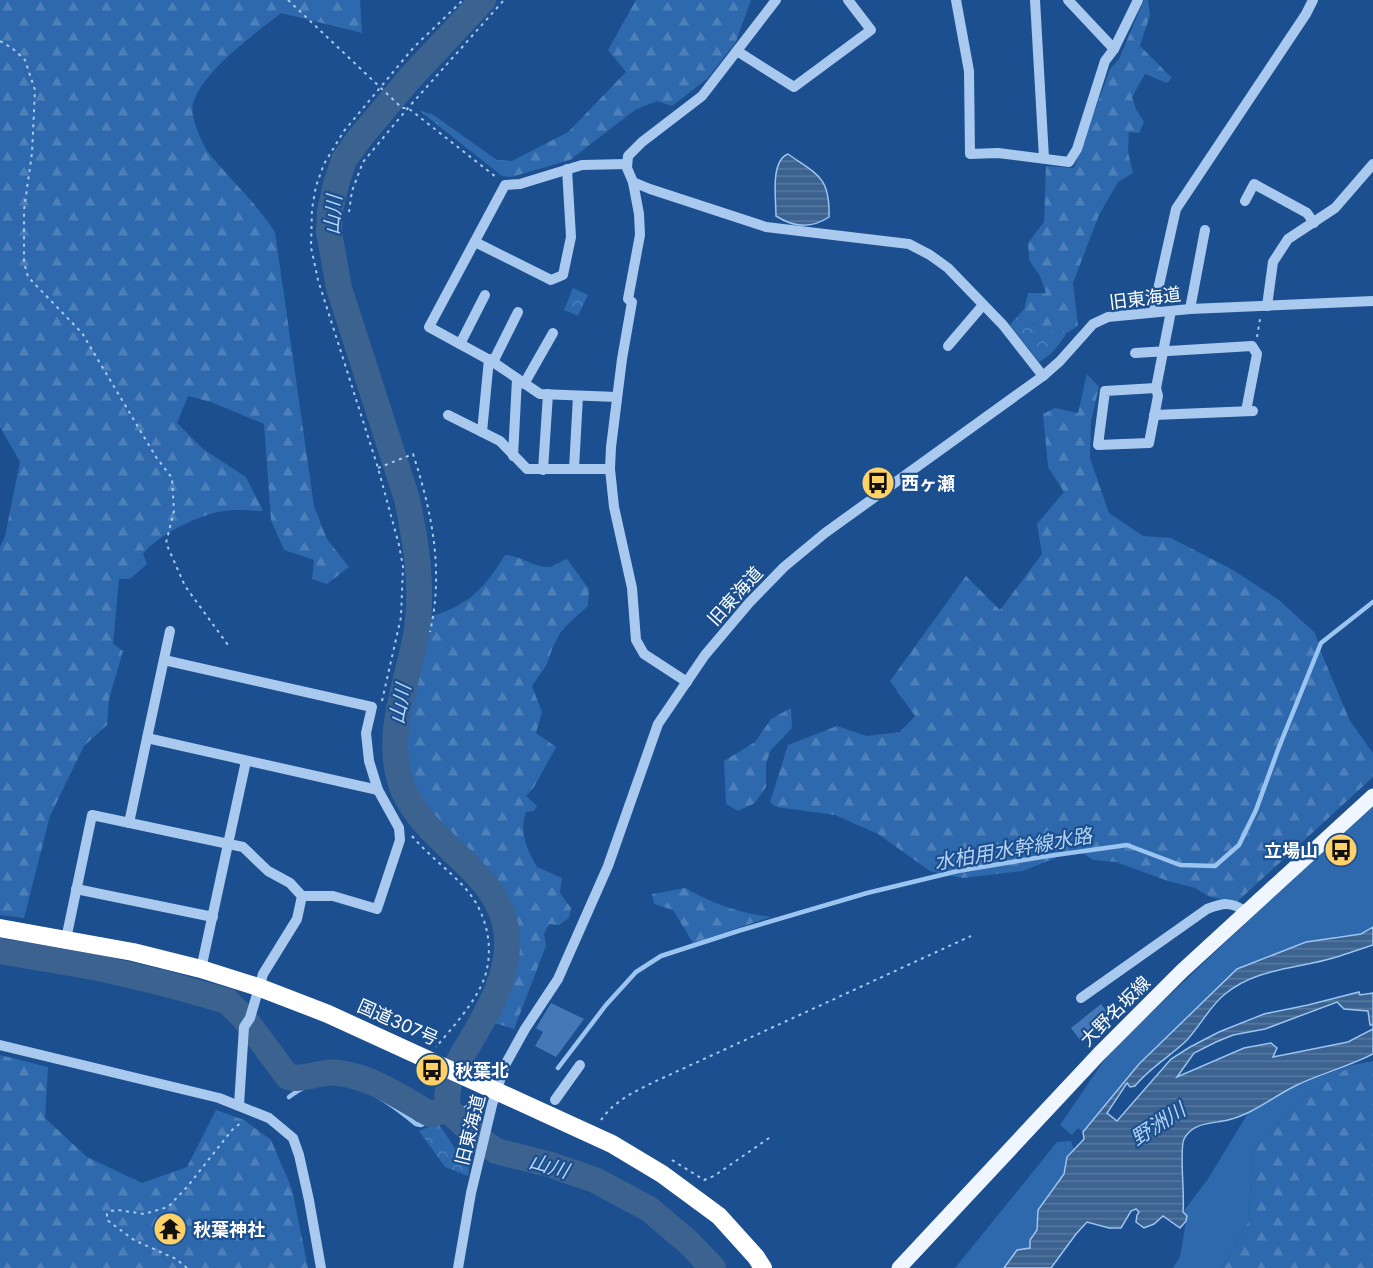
<svg xmlns="http://www.w3.org/2000/svg" width="1373" height="1268" font-family="Inter,'Noto Sans JP',sans-serif">
  <style>
    .grass { fill: #2e69ad }
    .forest { fill: url(#forest-firs) }
    .park { fill: url(#park-crowns) }
    .water { fill: url(#water-rules); stroke: #9cc4f0; stroke-width: 1.5; fill-rule: evenodd }
    .lines { fill: none; stroke-linecap: round; stroke-linejoin: round }
    .stream { stroke: #9cc4f0; stroke-width: 4.5 }
    .river { stroke: #3c6290; stroke-width: 26 }
    .building { fill: #4478b7 }
    .path { stroke: #a9c9ee; stroke-width: 2; stroke-dasharray: 3 4.5; stroke-linecap: butt }
    .minor { stroke: #a9c9ee; stroke-width: 10 }
    .major { stroke: #f0f6ff; stroke-width: 15 }
    .highway { stroke: #fff; stroke-width: 18 }
    .labels { text-anchor: middle; dominant-baseline: central; stroke-width: 4.5; stroke-linejoin: round; paint-order: stroke }
    .street-label { font-size: 18px; fill: #fff; stroke: #1b4f8f }
    .poi-label { font-size: 18px; font-weight: bold; fill: #fff; stroke: #1b4f8f; text-anchor: start }
    .water-label { font-size: 20px; font-style: italic; fill: #b5d3f5; stroke: #1b4f8f }
  </style>
  <defs>
    <pattern id="forest-firs" width="22" height="20" patternUnits="userSpaceOnUse" patternTransform="scale(1.5)"><rect width="22" height="20" fill="#2e69ad"/><path d="M5 1l3.5 6h-7zM16 11l3.5 6h-7z" fill="#4d80b9"/></pattern>
    <pattern id="park-crowns" width="20" height="18" patternUnits="userSpaceOnUse" patternTransform="scale(1.5)"><rect width="20" height="18" fill="#2e69ad"/><path d="M2 6a3 3 0 1 1 6 0M12 15a3 3 0 1 1 6 0" fill="none" stroke="#4d80b9"/></pattern>
    <pattern id="water-rules" width="6" height="5" patternUnits="userSpaceOnUse" patternTransform="scale(1.5)"><rect width="6" height="5" fill="#3c6290"/><path d="M0 2.5h6" fill="none" stroke="#597aa1"/></pattern>
  </defs>
  <rect width="100%" height="100%" fill="#1b4f8f"/>
  <g class="grass">
    <polygon points="1373,802 1373,927 1361,934 1338,936 1237,969 1139,1064 1083,1132 1078,1128 1072,1135 1060,1125 1109,1053"/>
    <polygon points="1352,1065 1291,1107 1252,1151 1249,1221 1222,1268 1173,1268 1180,1257 1187,1216 1183,1212 1208,1179 1248,1113 1299,1084"/>
    <polygon points="1071,1141 1074,1150 1067,1157 1064,1174 1038,1210 1038,1231 1030,1240 1030,1248 1017,1250 1004,1268 955,1268 1057,1142"/>
  </g>
  <g class="forest">
    <path d="M0,0H360L362,33L281,13C255,34 202,71 193,104C189,115 203,146 210,155C232,181 256,203 275,232L314,506L327,539L349,567L327,584L312,579L314,560L284,550L271,520L264,424L211,402L188,396L177,423L203,449L246,477L263,511C251,511 237,509 225,511C202,513 157,535 143,554L147,564L130,579H119L113,644L123,651L109,699L107,725L84,746L50,816L24,918L0,915V547L5,536L20,462L0,427Z"/>
    <polygon points="636,0 751,0 736,42 707,79 672,106 657,101 635,110 570,160 511,177 502,176 420,111 432,114 497,160 512,161 568,132 626,72 608,50"/>
    <polygon points="1144,0 1148,0 1150,15 1140,46 1172,78 1167,83 1145,74 1132,97 1136,109 1144,122 1139,133 1129,132 1128,152 1133,173 1118,182 1099,215 1073,283 1078,326 1065,334 1041,330 1027,318 1024,309 1028,293 1046,293 1040,276 1029,260 1028,243 1044,222 1046,166 1074,168 1110,69 1119,59"/>
    <polygon points="1087,374 1099,387 1091,421 1090,458 1109,513 1143,536 1171,538 1233,570 1279,600 1315,633 1323,657 1350,721 1373,753 1373,777 1237,902 1210,897 1195,888 1168,881 1116,862 1093,860 1077,849 1023,871 963,878 930,871 878,834 835,815 776,807 770,802 788,745 837,726 867,736 900,732 915,716 890,681 966,576 1000,610 1042,554 1037,524 1064,492 1048,467 1043,414 1055,408 1078,413"/>
    <path d="M505,555C520,555 533,567 548,567C554,567 561,561 567,559L589,589L588,606L569,623L560,633L552,649L547,664L532,686L542,712L536,733L556,747L534,787L526,796L537,806L534,811L526,812C519,833 527,849 537,867L562,878L560,893L571,908L569,918L559,925L549,924L544,934L546,946L514,1029L491,1022C498,1006 510,989 513,972C521,935 506,893 481,866C470,854 455,845 443,834C422,816 405,787 399,760C392,724 412,688 420,654C423,642 425,630 427,618C468,605 482,592 505,555Z"/>
    <polygon points="791,708 792,728 771,750 766,763 766,787 755,803 738,811 726,804 724,761 755,742 771,719"/>
    <path d="M685,888C716,905 736,912 771,917L693,943L673,910L654,904L652,894Z"/>
    <polygon points="0,1055 48,1067 45,1118 87,1157 142,1183 187,1167 216,1110 244,1120 271,1140 292,1189 308,1268 0,1268"/>
    <polygon points="1373,1061 1373,1268 1222,1268 1249,1221 1252,1151 1291,1107 1352,1065"/>
  </g>
  <g class="park">
    <polygon points="573,288 588,295 578,316 564,310"/>
    <path d="M1024,309C1032,332 1047,329 1066,335L1051,354L1039,362L1010,325Z"/>
    <polygon points="438,1123 459,1154 470,1161 468,1176 445,1167 419,1131"/>
  </g>
  <g class="water">
    <path d="M788,154C818,175 830,177 829,217C811,229 793,227 776,216C776,199 770,161 788,154Z"/>
    <path d="M1373,927V945C1360,949 1347,954 1333,958C1296,969 1257,968 1225,994C1209,1007 1201,1025 1187,1040C1171,1056 1149,1068 1135,1086L1130,1087L1127,1083L1107,1113L1117,1121L1171,1059L1190,1047L1219,1032L1264,1014L1308,1005L1359,992L1360,995L1373,993V1054C1348,1067 1322,1073 1297,1085C1274,1096 1253,1114 1228,1120C1211,1124 1193,1122 1184,1139C1179,1148 1185,1196 1183,1212L1187,1216L1186,1221L1180,1228L1163,1216L1154,1224L1144,1228L1136,1222L1137,1215L1139,1212L1136,1209L1131,1211L1121,1228H1109L1087,1222L1076,1234L1051,1268H1004L1017,1250L1030,1248V1240L1037,1230L1038,1210L1064,1174L1067,1157L1084,1139L1083,1132L1139,1064L1237,969L1306,942L1361,934ZM1337,1002L1344,1009L1368,1011L1370,1025H1373V1029L1348,1042L1273,1057L1277,1048L1271,1043L1244,1048L1177,1077L1194,1053L1216,1042L1233,1035L1265,1029Z"/>
  </g>
  <g class="lines">
    <g class="stream">
      <polyline points="558,1068 606,1005 636,972 661,956 738,931 867,893 958,871 1048,856 1127,845 1180,865 1215,866 1239,845 1256,810 1279,747 1321,643 1373,602"/>
      <path d="M289,1097C334,1062 379,1093 416,1124L421,1125L478,1103"/>
    </g>
    <g class="river">
      <path d="M483,0L410,78L358,140L344,160L336,184L330,211L329,232L339,288L407,499C416,542 423,586 417,629C409,680 385,730 400,781C420,845 504,869 507,938C509,973 491,1006 474,1035C460,1060 443,1080 448,1110L478,1138L496,1151L548,1164L595,1180L649,1209L688,1242L713,1268"/>
      <path d="M0,951L99,968L163,983L227,1001L244,1018L288,1077C306,1081 321,1070 339,1073C372,1077 402,1098 430,1114L448,1110"/>
    </g>
  </g>
  <g class="building">
    <polygon points="551,1003 584,1019 556,1057 535,1046 543,1032 536,1028"/>
    <polygon points="1101,1004 1110,1016 1080,1040 1071,1028"/>
  </g>
  <g class="lines">
    <g class="path">
      <polyline points="288,0 402,108 408,108 496,177"/>
      <polyline points="0,41 12,48 25,60 35,90 32,153 24,210 24,262 28,277 82,333 156,457 172,478 174,511 166,543 185,586 228,645"/>
      <polyline points="349,212 352,191 363,162 408,108 504,0"/>
      <polyline points="1257,337 1260,319"/>
      <path d="M378,468L413,454C432,512 444,571 430,632"/>
      <polyline points="382,701 401,617 403,567 399,545 378,468 318,280 311,247 312,209 316,186 324,164 344,131 414,47 463,0"/>
      <path d="M412,836C428,855 449,870 465,888C487,912 495,949 484,979C475,1003 452,1028 436,1047"/>
      <path d="M601,1120C614,1101 634,1092 654,1082L971,936"/>
      <polyline points="672,1160 704,1180 714,1176 772,1136"/>
      <polyline points="187,1268 176,1259 134,1240 107,1220 107,1214 111,1211 118,1210 144,1214 168,1207 187,1187 232,1130 242,1122"/>
    </g>
    <g class="minor">
      <polyline points="956,0 969,71 970,154 998,153 1069,162 1077,149 1105,61 1114,49 1138,0"/>
      <polyline points="1035,0 1044,158"/>
      <polyline points="1068,0 1114,49"/>
      <polyline points="737,51 794,87 871,30 848,0"/>
      <polyline points="633,182 650,189 766,227 909,244 930,255 948,268 1003,325 1043,376"/>
      <polyline points="1245,201 1254,184 1307,213 1314,223"/>
      <polyline points="475,242 551,280 563,275 571,237 567,169"/>
      <polyline points="1267,306 1273,262 1288,239 1335,208 1373,164"/>
      <polyline points="1190,309 1205,230"/>
      <polyline points="1153,312 1176,209 1306,14 1313,0"/>
      <polyline points="460,344 485,295"/>
      <polyline points="948,346 983,305"/>
      <polyline points="1135,353 1252,346 1257,354 1246,411"/>
      <polyline points="493,362 518,312"/>
      <polyline points="524,384 553,333"/>
      <polyline points="1156,388 1105,391 1098,445 1149,443 1158,396 1156,388 1171,311"/>
      <polyline points="617,397 540,394 493,362 429,327 505,185 520,184 582,165 627,164"/>
      <polyline points="448,415 500,441 527,469 610,469"/>
      <polyline points="1154,415 1253,411"/>
      <polyline points="482,432 489,359"/>
      <polyline points="513,456 517,379"/>
      <polyline points="574,469 578,396"/>
      <polyline points="543,470 548,394"/>
      <polyline points="164,660 372,707 366,733 369,761 378,790 399,828 400,840 377,909 333,896 302,896"/>
      <polyline points="687,682 644,654 636,640 632,588 614,507 610,469 611,447 622,359 632,302 628,299 640,235 639,214 633,182 627,168 628,156 642,142 702,96 776,0"/>
      <polyline points="147,738 170,631"/>
      <polyline points="129,823 147,738 378,790"/>
      <polyline points="76,889 213,917"/>
      <polyline points="66,939 92,815 243,847 268,871 290,883 302,896 297,919 263,974 250,1018 244,1027 239,1105"/>
      <polyline points="201,969 246,761"/>
      <path d="M1081,998L1207,909C1223,903 1231,901 1246,912"/>
      <polyline points="0,1045 219,1098 269,1118 293,1138 299,1155 309,1200 321,1268"/>
      <polyline points="555,1100 580,1065"/>
      <polyline points="458,1268 471,1193 492,1105 505,1065 525,1029 558,979 608,866 658,724 705,655 749,603 784,567 825,533 1043,376 1060,361 1093,324 1108,317 1190,309 1373,301"/>
    </g>
    <polyline class="major" points="899,1268 1099,1054 1182,971 1373,796"/>
    <polyline class="highway" points="0,928 133,952 201,969 258,987 328,1014 612,1144 662,1174 719,1216 756,1257 763,1268"/>
  </g>
  <defs>
    <symbol id="bus-disc" viewBox="-11 -11 22 22"><circle r="9.5" fill="#ffd166" stroke="#1b4f8f"/><path d="M-5-6H5V4H4V6H2V4H-2V6H-4V4H-5ZM-3.5-4V0h7V-4ZM-3.5 1.2v1.5H-2V1.2ZM2 1.2v1.5H3.5V1.2Z" fill="#111"/></symbol>
    <symbol id="temple-disc" viewBox="-11 -11 22 22"><circle r="9.5" fill="#ffd166" stroke="#1b4f8f"/><path d="M0-6L5-2H3V0L6.5 2.5H4V6H1.5V3h-3V6H-4V2.5H-6.5L-3 0V-2H-5Z" fill="#111"/></symbol>
  </defs>
  <g fill-rule="evenodd">
    <use href="#bus-disc" x="859" y="464" width="38" height="38"/>
    <use href="#bus-disc" x="1322" y="831" width="38" height="38"/>
    <use href="#bus-disc" x="413" y="1051" width="38" height="38"/>
    <use href="#temple-disc" x="151" y="1210" width="38" height="38"/>
  </g>
  <g class="labels">
    <g class="street-label">
      <text transform="translate(1145 298) rotate(-7)">旧東海道</text>
      <text transform="translate(735 596) rotate(-48)">旧東海道</text>
      <text transform="translate(1115 1011) rotate(-45)">大野名坂線</text>
      <text transform="translate(398 1022) rotate(24)">国道307号</text>
      <text transform="translate(470 1130) rotate(-76)">旧東海道</text>
    </g>
    <g class="poi-label">
      <text x="901" y="483">西ヶ瀬</text>
      <text x="1318" y="850" text-anchor="end">立場山</text>
      <text x="455" y="1070">秋葉北</text>
      <text x="193" y="1229">秋葉神社</text>
    </g>
    <g class="water-label">
      <text transform="translate(333 215) rotate(-86)">山川</text>
      <text transform="translate(400 704) rotate(-79)">山川</text>
      <text transform="translate(1013 849) rotate(-10)">水柏用水幹線水路</text>
      <text transform="translate(1158 1124) rotate(-33)">野洲川</text>
      <text transform="translate(549 1166) rotate(16)">山川</text>
    </g>
  </g>
</svg>
